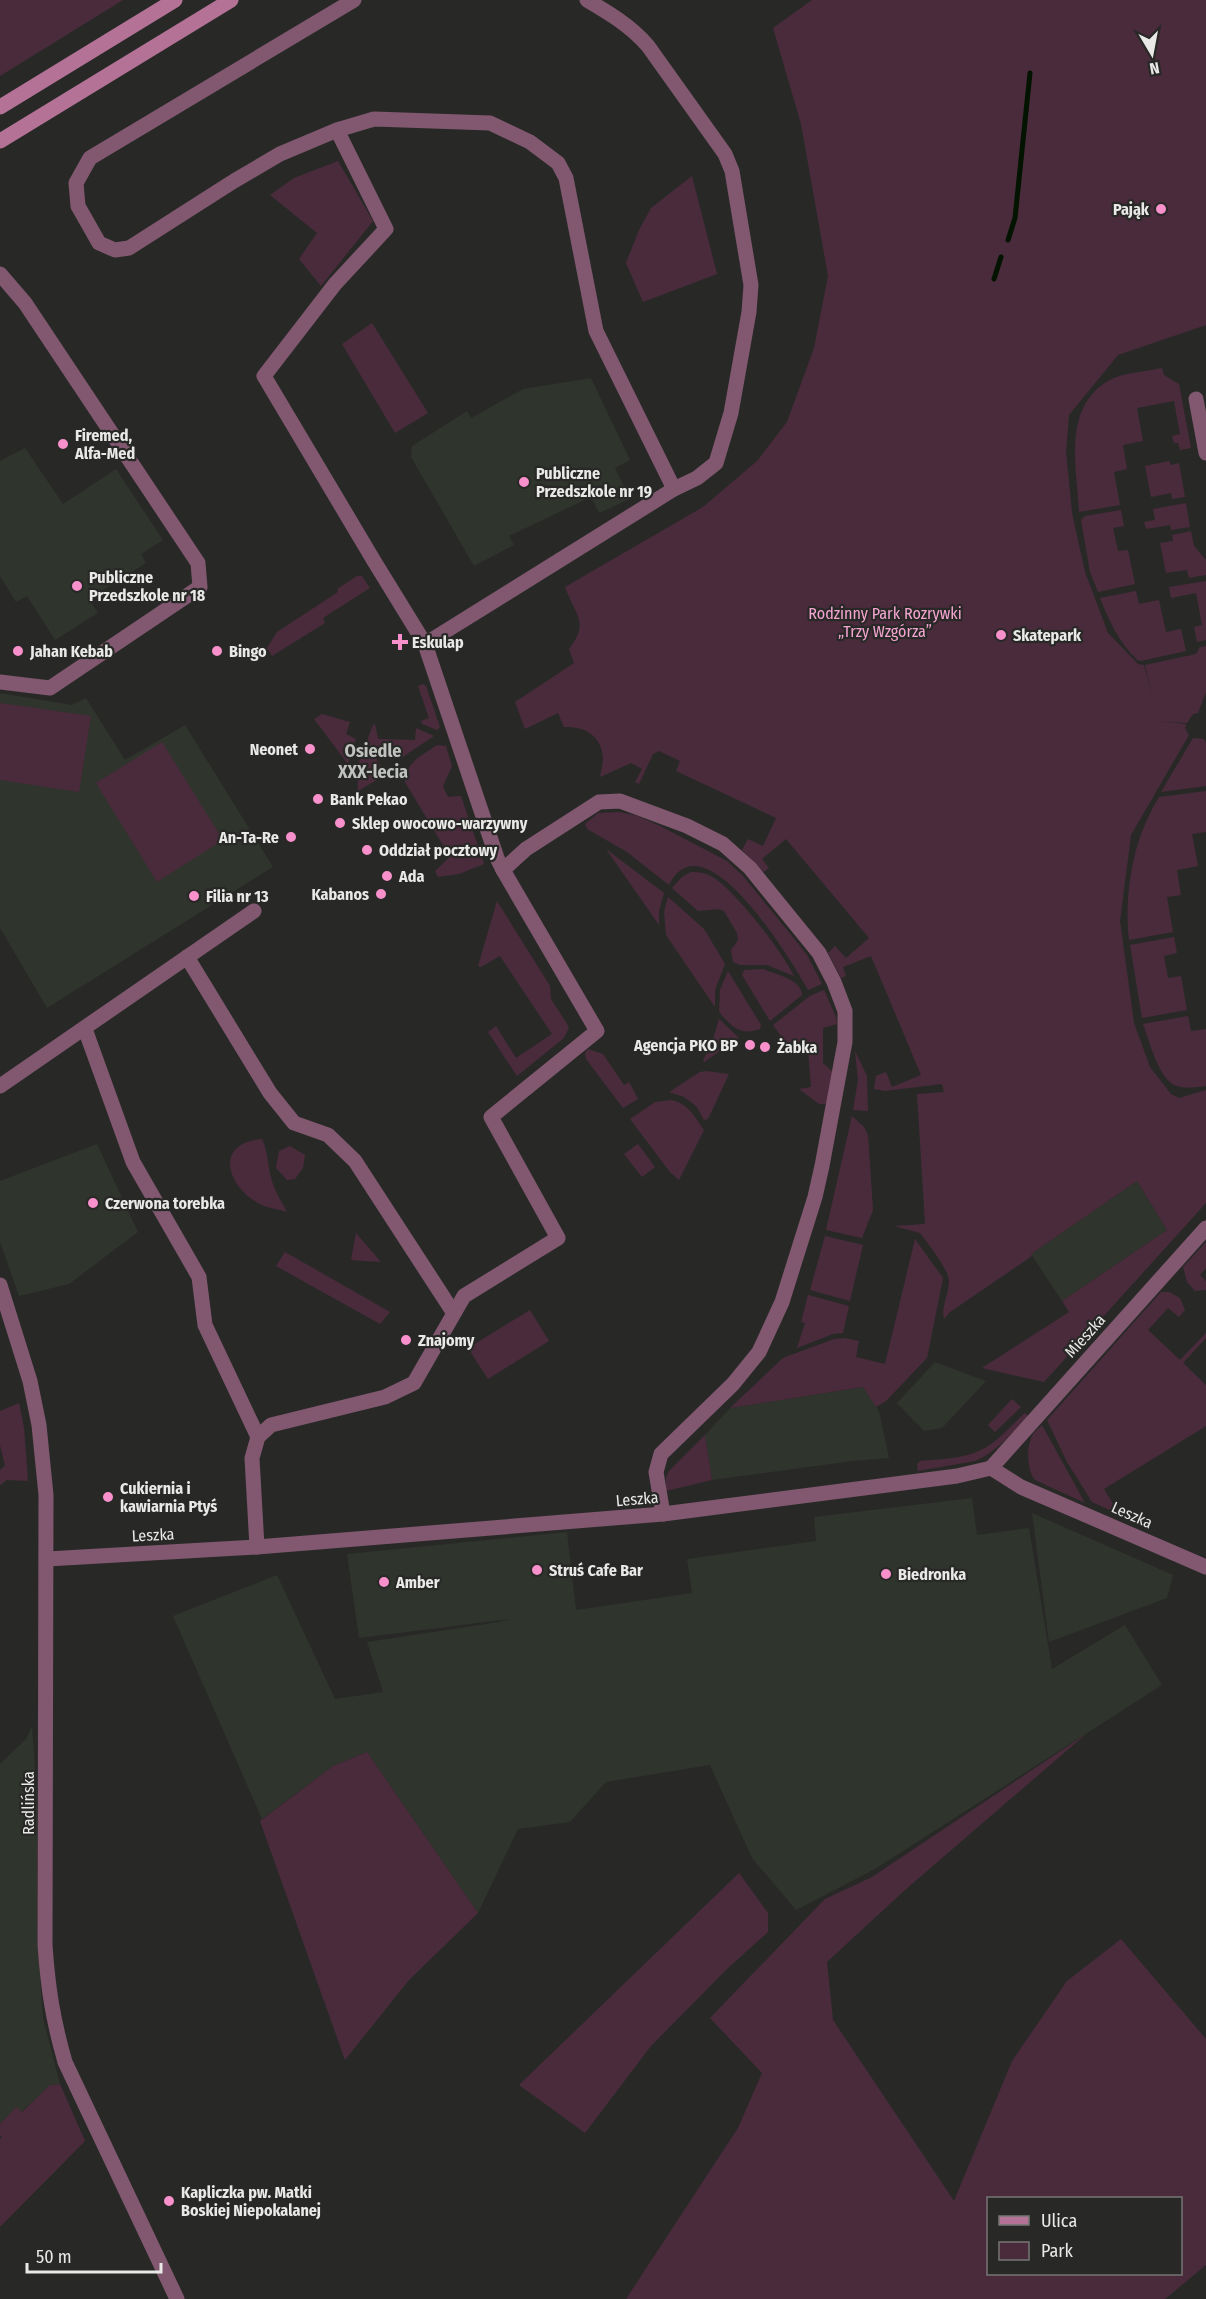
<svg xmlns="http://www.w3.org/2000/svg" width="1206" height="2299" font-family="'Fira Sans Condensed',sans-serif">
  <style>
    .built { fill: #2f342c }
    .green { fill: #4a2b3c; fill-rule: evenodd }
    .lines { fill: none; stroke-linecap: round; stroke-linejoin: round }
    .stream { stroke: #021400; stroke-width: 5 }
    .minor { stroke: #81586f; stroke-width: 15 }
    .tertiary { stroke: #81586f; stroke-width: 15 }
    .secondary { stroke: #b37296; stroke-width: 15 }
    .poi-dot { fill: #f890cb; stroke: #282927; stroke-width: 2 }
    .labels { text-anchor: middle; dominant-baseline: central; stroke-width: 4.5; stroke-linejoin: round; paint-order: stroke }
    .poi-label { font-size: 16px; font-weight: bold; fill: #e9eae8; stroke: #282927; text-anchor: start }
    .park-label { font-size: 16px; fill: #f5a5d1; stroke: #282927 }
    .street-label { font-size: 16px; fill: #e9eae8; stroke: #282927 }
    .neighbourhood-label { font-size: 18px; font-weight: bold; fill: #c0c2bf; stroke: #282927 }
  </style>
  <rect width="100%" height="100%" fill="#282927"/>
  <g class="built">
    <polygon points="591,378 630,460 615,468 630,499 599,513 591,497 509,536 514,545 474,566 411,457 412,446 467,411 471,418 523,389"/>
    <polygon points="25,448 63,504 116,469 163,540 141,554 146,563 89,599 98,613 55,640 27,596 16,602 0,576 0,461"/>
    <polygon points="0,693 72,705 86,698 125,760 185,725 273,867 47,1008 0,928"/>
    <polygon points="97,1144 138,1232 69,1284 19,1296 0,1242 0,1181"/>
    <polygon points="1137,1181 1167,1230 1062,1301 1031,1254"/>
    <polygon points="935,1362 986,1381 942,1428 924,1431 897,1403"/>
    <polygon points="864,1387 879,1411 889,1458 853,1461 712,1480 705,1435 730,1408"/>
    <polygon points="972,1498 977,1535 1029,1528 1052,1669 1125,1625 1162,1685 875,1869 796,1910 752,1858 710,1765 606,1782 570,1822 518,1829 478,1913 367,1752 333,1766 262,1819 173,1616 277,1575 335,1699 383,1692 367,1642 499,1622 509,1619 359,1638 347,1554 567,1532 576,1610 692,1593 687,1559 816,1541 814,1517"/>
    <polygon points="1032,1513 1173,1575 1167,1598 1049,1642"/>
    <polygon points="32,1727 37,1796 37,1937 43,2018 60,2084 50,2085 21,2112 16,2107 0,2124 0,1764 26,1739"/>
  </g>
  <g class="green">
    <polygon points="0,0 123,0 0,76"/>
    <path d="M812,0H1206V325L1118,355L1069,415L1066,451L1072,513L1085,572L1108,633L1138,664L1144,665L1152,695L1145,665L1196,654L1200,647L1206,646V692L1198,713L1193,714L1187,723L1159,721L1186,724L1185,728L1189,735L1131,835L1120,921L1134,1023L1150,1067L1171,1094L1179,1098L1206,1090V1203L1044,1382L982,1368L1069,1312L1062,1301L1167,1230L1137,1181L1031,1254L1032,1256L950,1312L944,1319C941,1306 949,1294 949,1281C948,1268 928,1244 920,1233L894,1226L925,1224L917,1094L944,1092L942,1084L885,1091L874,1089L876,1076L886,1072L892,1087L921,1075L871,956L843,967L846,976L841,978L828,953L835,946L846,958L869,938L786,839L762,859L769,868L764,872L742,850L748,839L763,846L776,818L676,771L680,761L659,751L653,754L639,784L635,782L642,769L631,763L600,777C601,771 603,763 603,757C601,735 584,726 564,727L558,713L525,729L515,702L574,663L569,649C590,622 575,615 565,587L703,507L757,461L787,422L814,348L828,276L801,124L773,28Z"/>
    <polygon points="338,161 373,221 321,286 299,259 317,233 270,195 294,178"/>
    <polygon points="692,176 717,274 643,302 626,263 639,230 651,208"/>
    <polygon points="372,323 428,413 395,433 342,344"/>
    <path d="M1162,368L1164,375L1179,384L1191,448L1180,450L1178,443H1174L1172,436L1180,434L1174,401L1137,408L1143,441L1123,445L1127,469L1114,472L1120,505L1079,512C1077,467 1062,409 1108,381C1123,372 1145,372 1162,368Z"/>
    <polygon points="1169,461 1171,465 1179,463 1185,497 1172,499 1171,493 1151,497 1145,466"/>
    <polygon points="1186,503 1190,527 1171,530 1170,525 1146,529 1144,522 1155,520 1153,509"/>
    <polygon points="1121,510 1124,526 1113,528 1118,551 1128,550 1135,584 1098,592 1090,572 1081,520 1085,516"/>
    <polygon points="1191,531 1194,546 1206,560 1206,575 1189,578 1187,570 1166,573 1160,543 1173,541 1172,535"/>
    <polygon points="357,576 362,576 370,588 323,618 325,623 272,656 267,648 277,632 338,592 337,589"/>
    <polygon points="1206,581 1206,640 1197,642 1194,627 1202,625 1196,593 1171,598 1169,587"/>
    <path d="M1136,591L1139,604L1159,600L1166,632L1181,629L1186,651L1141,661L1137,660C1119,642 1109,621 1100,598Z"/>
    <polygon points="423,684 426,686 440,727 437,730 422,724 421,721 429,718 418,686"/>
    <polygon points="0,703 91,716 79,792 0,780"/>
    <polygon points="322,714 350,722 346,734 356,739 348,764 314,719"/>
    <polygon points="375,724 378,739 415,740 416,728 434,736 401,758 392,757 388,750 376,757 385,775 358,791 357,766 373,725"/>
    <polygon points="1193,738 1204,739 1206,743 1206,786 1161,792"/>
    <polygon points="162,742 223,840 157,882 96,783"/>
    <path d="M437,745L446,746L452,766L443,786L448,797L461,796L484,864L459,874L438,877L435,871L450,857L405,782C404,763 423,755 437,745Z"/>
    <path d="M1206,791V832L1192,834L1198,866L1177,870L1181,895L1167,897L1173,932L1129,940C1124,892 1133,839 1159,797Z"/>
    <path d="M619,812L635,815L660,826L727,861L743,876L796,941L807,955L822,984L808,990C793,963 704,814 669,885L627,852L587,829L585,824L598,813Z"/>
    <polygon points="606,849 664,893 659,911 659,925"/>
    <path d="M691,872C700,872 707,873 714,878C738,894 780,949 794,976L767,965H740L733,962L731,950L738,940L737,933L724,911L718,909L698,911L672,888L682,877Z"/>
    <polygon points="668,897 704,929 725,964 715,990 715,1007 666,935 664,912"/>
    <polygon points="497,901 550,986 551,999 569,1027 564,1038 517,1076 488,1032 496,1026 516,1058 552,1034 500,956 481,967 478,966"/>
    <polygon points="1174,937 1177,953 1164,956 1168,978 1181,976 1187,1010 1142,1018 1130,945"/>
    <path d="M763,969C777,975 801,979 802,995L770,1021L742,975L744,970Z"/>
    <path d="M728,971L761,1025L760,1029C740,1036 732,1027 719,1012L720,990Z"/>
    <path d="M824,990L836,1017L837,1024L823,1028V1063L834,1073L827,1104H819L799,1089L811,1087L808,1049C790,1049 783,1039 773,1025L810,996Z"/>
    <path d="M1188,1016L1191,1031L1206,1029V1086C1197,1087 1186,1089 1177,1086C1159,1081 1149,1040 1143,1024Z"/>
    <polygon points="719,1019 739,1038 704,1062 703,1061 714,1036"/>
    <polygon points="588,1049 603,1054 624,1085 629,1082 638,1099 623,1108 586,1059 585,1053"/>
    <polygon points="855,1051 867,1076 868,1111 853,1110 858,1080"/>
    <polygon points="706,1071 729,1074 708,1119 704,1120 696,1106 684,1097 669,1092 700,1072"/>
    <path d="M671,1100C688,1103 694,1116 704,1130L679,1180L670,1172L630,1119L655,1102Z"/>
    <polygon points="852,1116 864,1127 868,1135 873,1210 862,1238 826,1230"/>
    <path d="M262,1139C269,1154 267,1166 272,1181C275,1192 282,1202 287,1212C278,1209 267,1208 260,1204C227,1187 213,1143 262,1139Z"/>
    <polygon points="638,1144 655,1167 642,1177 624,1154"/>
    <polygon points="290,1146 305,1155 303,1168 295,1179 287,1180 276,1168 279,1151"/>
    <polygon points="356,1233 381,1262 351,1260"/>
    <polygon points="825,1236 863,1245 850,1301 810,1290"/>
    <polygon points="915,1239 943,1278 927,1358 886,1401 876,1407 863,1387 730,1408 783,1358 834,1339 845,1338 859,1341 856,1357 885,1364"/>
    <polygon points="1206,1242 1206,1268 1200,1275 1206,1281 1206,1290 1195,1291 1187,1282 1183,1267"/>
    <polygon points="285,1252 390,1312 380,1324 276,1266"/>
    <polygon points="1161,1292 1169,1292 1180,1298 1185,1310 1179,1317 1168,1308 1148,1330 1180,1360 1206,1333 1206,1338 1183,1363 1206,1385 1206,1426 1104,1489 1115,1507 1141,1519 1137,1522 1092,1502 1067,1462 1047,1420"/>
    <polygon points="808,1295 849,1306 843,1333 833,1334 797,1348 805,1323 801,1322"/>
    <polygon points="530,1310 549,1341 488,1379 468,1348"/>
    <polygon points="1012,1399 1021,1407 995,1432 988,1425"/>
    <polygon points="19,1403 24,1428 28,1481 7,1480 0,1485 0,1470 5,1466 0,1445 0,1411"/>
    <path d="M1025,1413L1028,1416C1012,1433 997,1452 975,1461L918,1471L917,1464L920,1461C939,1459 963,1459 981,1450C998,1442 1011,1425 1025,1413Z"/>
    <path d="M1042,1425L1085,1503L1035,1480C1027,1470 1026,1448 1032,1436C1034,1432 1039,1428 1042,1425Z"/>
    <polygon points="705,1435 712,1480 666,1491 666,1478 669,1471"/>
    <path d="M1086,1734L905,1890L827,1962L833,2020L954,2201L1012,2061L1067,1981L1121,1939L1206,2039V2265L1165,2299H626L738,2128L762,2073L710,2018L825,1899L872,1877ZM988,2198H1180V2274H988Z"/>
    <polygon points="367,1752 478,1913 409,1980 345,2060 260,1821 333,1766"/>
    <polygon points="739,1873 768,1913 768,1932 727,1969 651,2046 585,2133 519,2085"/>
    <polygon points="60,2084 85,2141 0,2227 0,2139 2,2137 0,2135 0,2124 16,2107 22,2112 50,2085"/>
  </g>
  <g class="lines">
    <g class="stream">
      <polyline points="1008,240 1015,218 1030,73"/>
      <polyline points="994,279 1001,257"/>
    </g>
    <g class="minor">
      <polyline points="354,0 90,158 76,183 78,206 99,243 115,250 129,248 234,181 280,154 337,130 374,119 490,123 530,142 558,163 566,178 596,331 674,489"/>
      <polyline points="337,130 386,229 335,284 264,376 374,561 425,644 497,858 503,870"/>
      <polyline points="0,274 25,303 198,563 200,587 50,688 0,682"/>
      <polyline points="1196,399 1206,453"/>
      <path d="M425,644L674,489L697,478L716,463L731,413L749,312L751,285L732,171L725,154L648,46C631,26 609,13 587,0"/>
      <polyline points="187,957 270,1093 294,1123 328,1135 355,1161 453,1312"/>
      <polyline points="85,1029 133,1162 199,1277 205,1325 258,1437"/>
      <polyline points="0,1086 254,911"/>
      <polyline points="991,1468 1206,1228"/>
      <polyline points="257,1547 252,1458 258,1437 271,1425 385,1397 414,1383 464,1296 558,1238 491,1117 597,1031 503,870 526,849 599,802 620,801 687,826 723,844 750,868 819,953 834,982 845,1011 845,1042 822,1166 815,1197 782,1302 759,1352 733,1384 661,1454 656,1472 663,1514"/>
      <polyline points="47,1559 257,1547 663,1514 957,1476 991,1468 1021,1487 1206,1567"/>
    </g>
    <path class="tertiary" d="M0,1285L30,1381L39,1425L46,1495L45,1945C48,1989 53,2020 65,2062L177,2299"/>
    <g class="secondary">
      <polyline points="0,107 175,0"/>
      <polyline points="0,141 231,0"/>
    </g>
  </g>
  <g class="poi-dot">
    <circle cx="1161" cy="209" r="6"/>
    <circle cx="63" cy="444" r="6"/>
    <circle cx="524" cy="482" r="6"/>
    <circle cx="77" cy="586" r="6"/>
    <circle cx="1001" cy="635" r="6"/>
    <path d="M397 633h6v6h6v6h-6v6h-6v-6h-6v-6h6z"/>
    <circle cx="18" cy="651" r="6"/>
    <circle cx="217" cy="651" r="6"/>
    <circle cx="310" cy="749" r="6"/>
    <circle cx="318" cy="799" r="6"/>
    <circle cx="340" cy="823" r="6"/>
    <circle cx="291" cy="837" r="6"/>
    <circle cx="367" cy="850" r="6"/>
    <circle cx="387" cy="876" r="6"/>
    <circle cx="381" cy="894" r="6"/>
    <circle cx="194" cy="896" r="6"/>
    <circle cx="750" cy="1045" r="6"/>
    <circle cx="765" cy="1047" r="6"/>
    <circle cx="93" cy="1203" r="6"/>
    <circle cx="406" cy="1340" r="6"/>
    <circle cx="108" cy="1497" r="6"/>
    <circle cx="537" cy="1570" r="6"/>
    <circle cx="886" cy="1574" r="6"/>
    <circle cx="384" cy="1582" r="6"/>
    <circle cx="169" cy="2201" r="6"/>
  </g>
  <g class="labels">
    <g class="poi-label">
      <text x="1149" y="209" text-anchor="end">Pająk</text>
      <text x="75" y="435">Firemed,<tspan x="75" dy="18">Alfa-Med</tspan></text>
      <text x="536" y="473">Publiczne<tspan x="536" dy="18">Przedszkole nr 19</tspan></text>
      <text x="89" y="577">Publiczne<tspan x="89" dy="18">Przedszkole nr 18</tspan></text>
      <text x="1013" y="635">Skatepark</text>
      <text x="412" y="642">Eskulap</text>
      <text x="30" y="651">Jahan Kebab</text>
      <text x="229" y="651">Bingo</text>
      <text x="298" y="749" text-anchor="end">Neonet</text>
      <text x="330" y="799">Bank Pekao</text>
      <text x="352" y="823">Sklep owocowo-warzywny</text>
      <text x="279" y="837" text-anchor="end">An-Ta-Re</text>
      <text x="379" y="850">Oddział pocztowy</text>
      <text x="399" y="876">Ada</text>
      <text x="369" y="894" text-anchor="end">Kabanos</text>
      <text x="206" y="896">Filia nr 13</text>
      <text x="738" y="1045" text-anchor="end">Agencja PKO BP</text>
      <text x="777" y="1047">Żabka</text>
      <text x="105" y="1203">Czerwona torebka</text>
      <text x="418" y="1340">Znajomy</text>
      <text x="120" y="1488">Cukiernia i<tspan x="120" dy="18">kawiarnia Ptyś</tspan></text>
      <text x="549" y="1570">Struś Cafe Bar</text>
      <text x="898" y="1574">Biedronka</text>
      <text x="396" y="1582">Amber</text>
      <text x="181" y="2192">Kapliczka pw. Matki<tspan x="181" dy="18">Boskiej Niepokalanej</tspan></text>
    </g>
    <g class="park-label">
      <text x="885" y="613">Rodzinny Park Rozrywki<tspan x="885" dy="18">„Trzy Wzgórza”</tspan></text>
    </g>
    <g class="street-label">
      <text transform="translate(1085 1336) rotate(-48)">Mieszka</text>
      <text transform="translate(637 1499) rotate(-5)">Leszka</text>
      <text transform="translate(1132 1515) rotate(24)">Leszka</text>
      <text transform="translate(153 1535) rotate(-3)">Leszka</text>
      <text transform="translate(28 1803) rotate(-90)">Radlińska</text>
    </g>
    <g class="neighbourhood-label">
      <text x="373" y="751">Osiedle<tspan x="373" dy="21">XXX-lecia</tspan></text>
    </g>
  </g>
  <rect x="987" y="2197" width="195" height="78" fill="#282927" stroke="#757674" stroke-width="1.5"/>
  <rect x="999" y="2216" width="30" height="9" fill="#b37296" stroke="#757674" stroke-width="1.5"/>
  <text x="1041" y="2227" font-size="18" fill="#e9eae8">Ulica</text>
  <rect x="999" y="2242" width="30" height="18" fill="#4a2b3c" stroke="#757674" stroke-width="1.5"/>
  <text x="1041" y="2257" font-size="18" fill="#e9eae8">Park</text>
  <g transform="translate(1152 54) rotate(170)" stroke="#282927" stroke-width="4.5" paint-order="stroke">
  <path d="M0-4.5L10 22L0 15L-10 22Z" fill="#e9eae8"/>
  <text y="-9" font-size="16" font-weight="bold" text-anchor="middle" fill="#e9eae8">N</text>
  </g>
  <path d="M27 2263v9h134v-9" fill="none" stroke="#e9eae8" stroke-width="3"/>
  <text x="36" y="2263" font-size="18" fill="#e9eae8" stroke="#282927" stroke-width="4.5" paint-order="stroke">50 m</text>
</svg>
